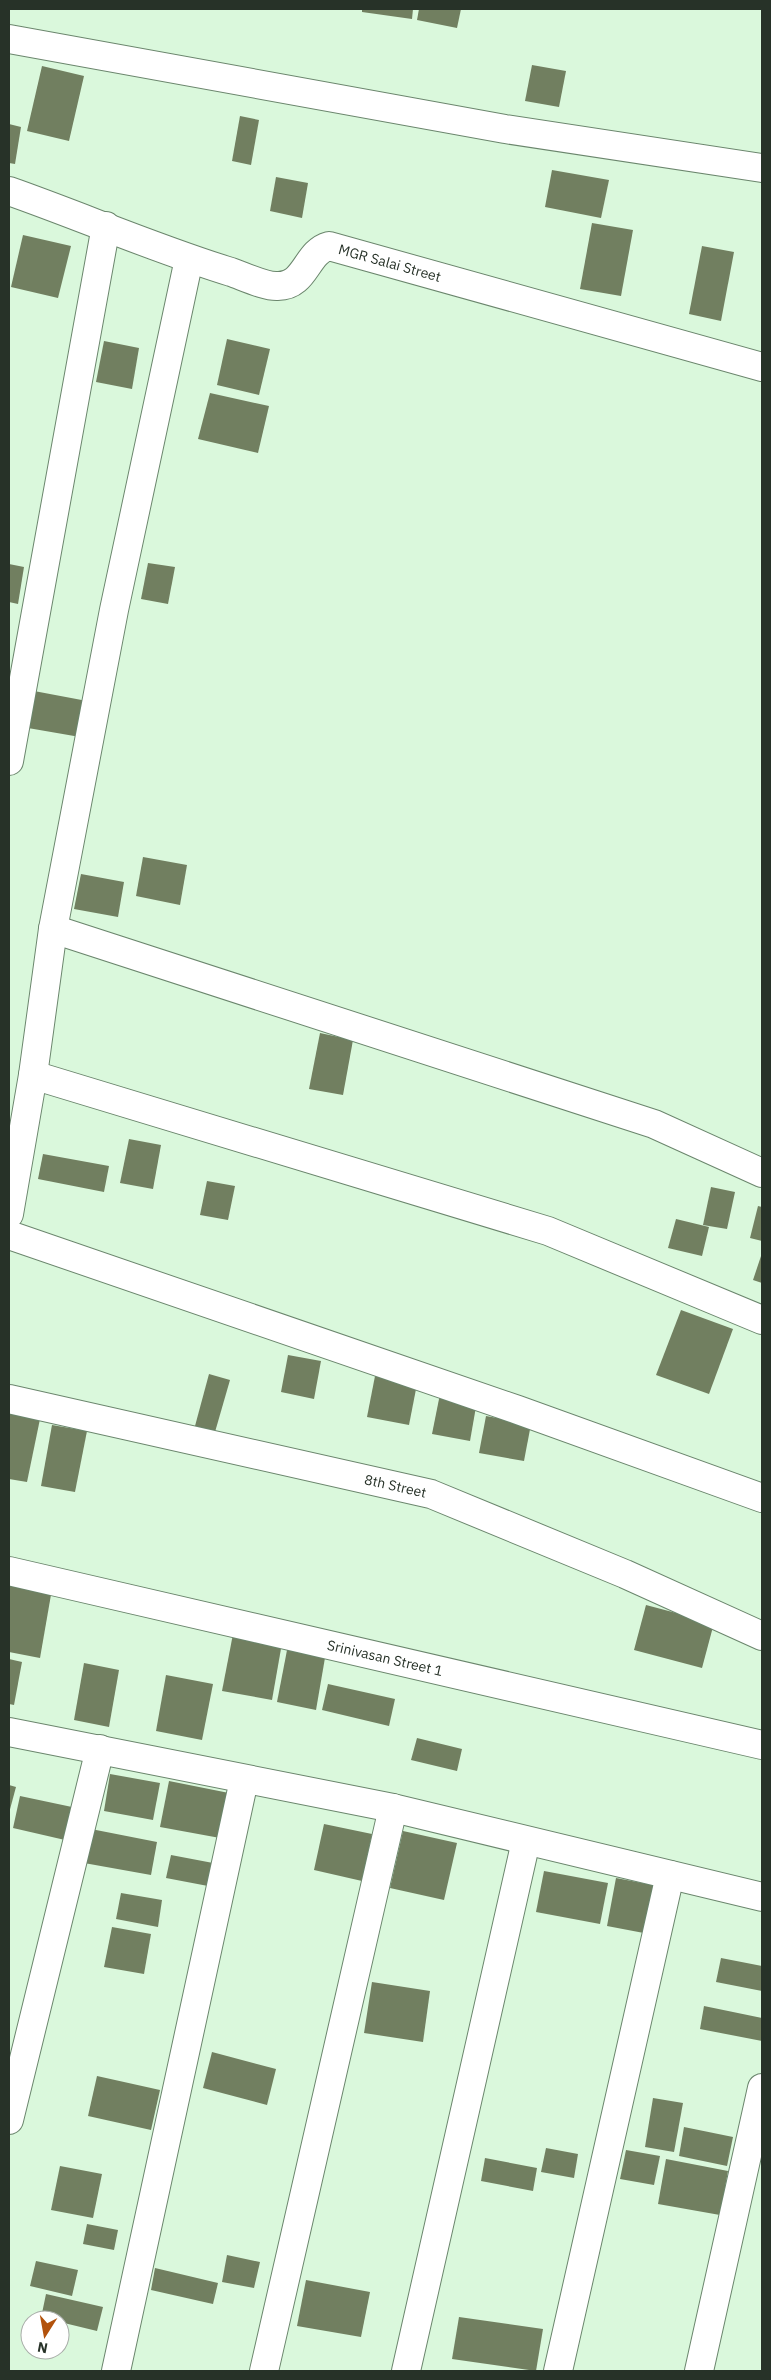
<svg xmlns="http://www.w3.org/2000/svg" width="771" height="2380" font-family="'IBM Plex Sans',sans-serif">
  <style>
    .building { fill: #717f60 }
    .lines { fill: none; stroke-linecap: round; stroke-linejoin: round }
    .minor-casing { stroke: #6b866d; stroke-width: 30 }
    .minor { stroke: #fff; stroke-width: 28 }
    .labels { text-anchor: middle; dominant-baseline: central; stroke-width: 4; stroke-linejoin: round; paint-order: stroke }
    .street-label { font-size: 14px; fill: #273228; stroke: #fff }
  </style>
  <rect width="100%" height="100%" fill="#daf8dc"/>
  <g class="building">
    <polygon points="362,9 413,9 412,19 362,12"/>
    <polygon points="419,9 461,9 457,28 417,20"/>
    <polygon points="532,65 566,71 559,107 525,101"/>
    <polygon points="42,66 84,76 69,141 27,131"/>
    <polygon points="240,116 259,120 251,165 232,161"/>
    <polygon points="9,124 21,127 15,164 9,163"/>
    <polygon points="552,170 609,180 601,218 545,207"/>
    <polygon points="276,177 308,183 302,218 270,211"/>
    <polygon points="592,223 633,230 621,296 580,289"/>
    <polygon points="23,235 71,246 58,298 11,287"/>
    <polygon points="702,246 734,252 721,321 689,314"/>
    <polygon points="227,339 270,349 259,395 217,385"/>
    <polygon points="104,341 139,348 132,389 96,382"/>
    <polygon points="210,393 269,406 258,453 198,439"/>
    <polygon points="148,563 175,567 168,604 141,599"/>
    <polygon points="9,564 24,567 18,604 9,602"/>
    <polygon points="34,691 87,701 80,737 28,728"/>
    <polygon points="143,857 187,865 180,905 136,896"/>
    <polygon points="81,874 124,882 118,917 74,909"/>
    <polygon points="320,1033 353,1040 343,1095 309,1089"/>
    <polygon points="129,1139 161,1145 153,1189 120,1183"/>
    <polygon points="43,1154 109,1166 104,1192 38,1179"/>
    <polygon points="207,1181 235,1186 228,1220 200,1215"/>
    <polygon points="711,1187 735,1192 727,1229 703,1225"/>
    <polygon points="758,1206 762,1207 762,1241 750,1238"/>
    <polygon points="676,1219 709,1227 702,1256 668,1248"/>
    <polygon points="762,1253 762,1283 753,1280"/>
    <polygon points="681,1310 733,1329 709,1394 656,1375"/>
    <polygon points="288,1355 321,1361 314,1399 281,1392"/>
    <polygon points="209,1374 230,1380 215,1432 195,1426"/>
    <polygon points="375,1376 417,1384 409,1425 367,1417"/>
    <polygon points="440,1394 477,1401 470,1441 432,1434"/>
    <polygon points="10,1413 40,1419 27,1482 9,1479"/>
    <polygon points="486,1416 531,1424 524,1461 479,1453"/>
    <polygon points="52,1425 87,1431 75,1492 41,1486"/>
    <polygon points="9,1581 52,1589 40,1658 9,1652"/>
    <polygon points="646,1605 714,1623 702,1668 634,1650"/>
    <polygon points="233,1634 282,1643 272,1700 222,1691"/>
    <polygon points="288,1645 326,1652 316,1710 277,1702"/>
    <polygon points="9,1659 22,1662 14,1705 9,1704"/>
    <polygon points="84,1663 119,1670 109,1727 74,1720"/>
    <polygon points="166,1675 213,1684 202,1740 156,1731"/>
    <polygon points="328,1684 395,1699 389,1726 322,1710"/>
    <polygon points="417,1738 462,1749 457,1771 411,1760"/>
    <polygon points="110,1774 160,1783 153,1820 104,1811"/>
    <polygon points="169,1781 229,1793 220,1838 160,1827"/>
    <polygon points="9,1785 16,1787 9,1813"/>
    <polygon points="20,1796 72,1807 65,1840 13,1828"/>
    <polygon points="324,1824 372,1834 362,1881 314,1870"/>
    <polygon points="91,1829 157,1842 151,1875 84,1863"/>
    <polygon points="403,1831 457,1843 444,1900 390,1888"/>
    <polygon points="171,1855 213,1863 208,1886 166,1878"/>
    <polygon points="544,1871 608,1883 600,1924 536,1912"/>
    <polygon points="616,1878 658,1886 649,1934 607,1926"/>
    <polygon points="121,1893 162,1900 158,1927 116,1919"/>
    <polygon points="112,1927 151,1934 144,1974 104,1967"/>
    <polygon points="721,1958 762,1966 762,1991 716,1982"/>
    <polygon points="372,1982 430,1991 423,2042 364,2033"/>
    <polygon points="704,2006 762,2018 762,2041 700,2029"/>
    <polygon points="212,2052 276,2069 267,2105 203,2088"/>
    <polygon points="97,2076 160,2090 151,2130 88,2116"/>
    <polygon points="653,2098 683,2103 674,2152 645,2147"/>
    <polygon points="684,2127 733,2137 727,2166 679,2156"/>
    <polygon points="546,2148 578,2154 574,2178 541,2172"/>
    <polygon points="626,2150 660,2156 654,2185 620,2179"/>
    <polygon points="485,2158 537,2168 533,2191 481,2181"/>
    <polygon points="666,2159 728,2171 720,2215 658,2204"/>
    <polygon points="60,2166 102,2174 93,2218 51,2210"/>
    <polygon points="87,2224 118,2230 114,2250 83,2244"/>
    <polygon points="227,2255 260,2262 254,2288 222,2282"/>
    <polygon points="36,2261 78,2270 72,2296 30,2286"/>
    <polygon points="155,2268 218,2283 213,2304 151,2290"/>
    <polygon points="306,2280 370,2292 361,2337 297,2326"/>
    <polygon points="46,2294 103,2307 97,2331 60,2322 60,2320 41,2318"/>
    <polygon points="459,2317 543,2329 536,2371 452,2359"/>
  </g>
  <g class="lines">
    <defs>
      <g id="minor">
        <polyline points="9,39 505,129 762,168"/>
        <path id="s1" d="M9,191C83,217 156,249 231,272C243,276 266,287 278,286C306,286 306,252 329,246L762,367"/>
        <polyline points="9,761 106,226"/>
        <polyline points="53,929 654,1124 762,1173"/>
        <polyline points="33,1075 548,1231 762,1320"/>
        <polyline points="9,1214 33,1075 53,929 114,610 189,259"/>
        <polyline points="9,1235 518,1410 762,1498"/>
        <path id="s2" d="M9,1399L431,1494L625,1574L762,1636"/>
        <path id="s3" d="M9,1571L762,1745"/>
        <polyline points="9,1732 393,1808 762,1897"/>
        <polyline points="9,2120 100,1749"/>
        <polyline points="116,2371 244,1780"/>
        <polyline points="264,2371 393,1808"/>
        <polyline points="406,2371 526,1841"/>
        <polyline points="558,2371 670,1875"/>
        <polyline points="699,2371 762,2088"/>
      </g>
    </defs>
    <use href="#minor" class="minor-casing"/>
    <use href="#minor" class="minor"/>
  </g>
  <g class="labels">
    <g class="street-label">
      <text stroke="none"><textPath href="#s1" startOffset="416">MGR Salai Street</textPath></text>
      <text stroke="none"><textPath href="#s2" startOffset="396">8th Street</textPath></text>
      <text stroke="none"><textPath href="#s3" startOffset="386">Srinivasan Street 1</textPath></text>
    </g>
  </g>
  <rect width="771" height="2380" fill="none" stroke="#273228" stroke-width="20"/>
  <g transform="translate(45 2335) rotate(191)"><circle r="24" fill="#ffffff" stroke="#a9ada9"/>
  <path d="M0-4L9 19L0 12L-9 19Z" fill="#b2520c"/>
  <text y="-8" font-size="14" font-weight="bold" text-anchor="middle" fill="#273228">N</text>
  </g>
</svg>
